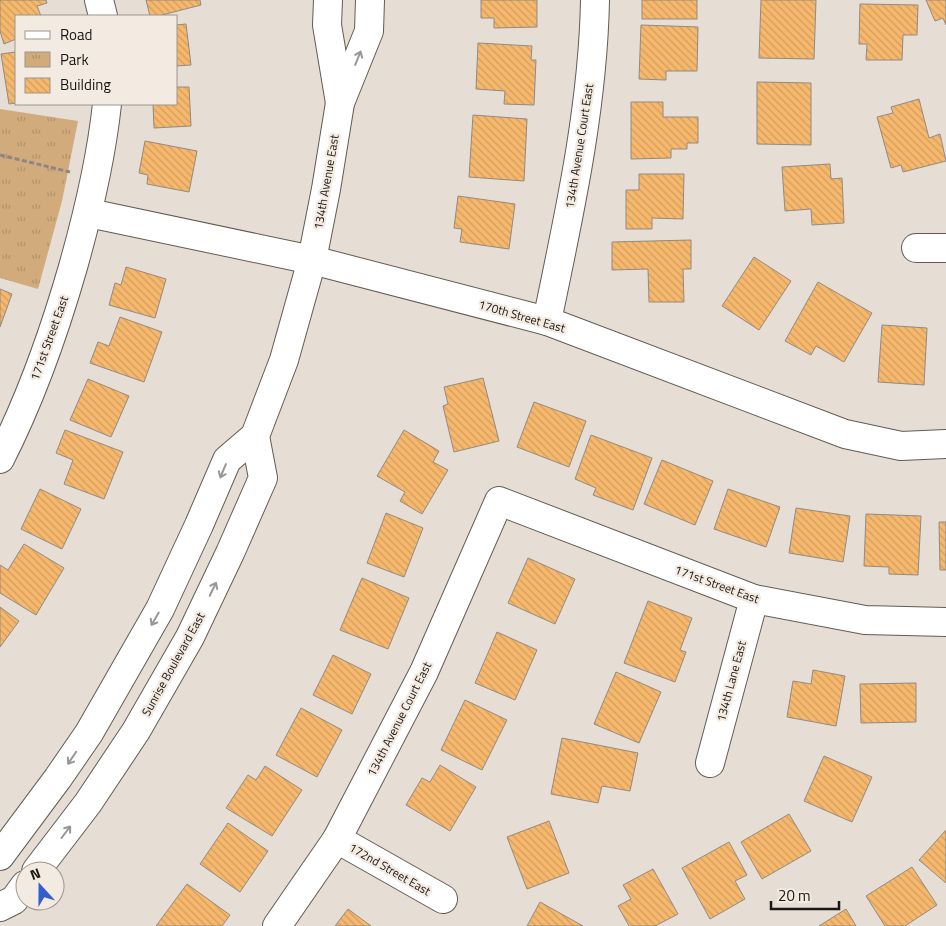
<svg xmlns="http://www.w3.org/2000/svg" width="946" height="926" font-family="'Titillium Web',sans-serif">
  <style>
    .park { fill: url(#park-tufts) }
    .building { fill: url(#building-back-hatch); stroke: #928a82 }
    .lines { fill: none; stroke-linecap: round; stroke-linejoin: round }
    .minor-casing { stroke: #635c54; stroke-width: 30 }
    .path { stroke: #8d8780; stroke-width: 3; stroke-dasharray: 5 2.5; stroke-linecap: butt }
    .minor { stroke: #fff; stroke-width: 28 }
    .oneway { stroke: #989795 }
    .labels { text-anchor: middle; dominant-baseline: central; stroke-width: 4.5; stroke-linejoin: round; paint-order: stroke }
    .street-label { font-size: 12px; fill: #1a1714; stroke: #f3eae1 }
  </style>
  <defs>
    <pattern id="park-tufts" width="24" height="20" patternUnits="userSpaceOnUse" patternTransform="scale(1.25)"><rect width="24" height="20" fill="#d2ab7d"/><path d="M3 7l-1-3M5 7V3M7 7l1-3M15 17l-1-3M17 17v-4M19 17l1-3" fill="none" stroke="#b4926b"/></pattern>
    <pattern id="building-back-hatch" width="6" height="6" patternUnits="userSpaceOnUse" patternTransform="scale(1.25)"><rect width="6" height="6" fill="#f6b86d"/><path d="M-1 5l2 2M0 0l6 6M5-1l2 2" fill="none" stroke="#d29d5e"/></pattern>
  </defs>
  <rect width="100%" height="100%" fill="#e6ddd4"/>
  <polygon class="park" points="0,109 78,121 62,201 38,289 0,278"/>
  <g class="building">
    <polygon points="0,0 46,0 47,3 37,6 41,16 16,16 16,39 4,44 0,31"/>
    <polygon points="146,0 200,0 201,5 158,16 150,16"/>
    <polygon points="481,0 537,0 537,27 494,28 494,18 481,18"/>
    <rect x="642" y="0" width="55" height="19"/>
    <polygon points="761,0 816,0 814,59 759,58"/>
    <polygon points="926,0 946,0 946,25 943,18 935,21"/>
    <polygon points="860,4 918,5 917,35 903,35 902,60 866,60 867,44 859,44"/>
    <polygon points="186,24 191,65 176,66 176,25"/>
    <polygon points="641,25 698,27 697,71 666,71 666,80 639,79"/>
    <polygon points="478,43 532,46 531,60 536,60 534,105 504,104 505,91 476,89"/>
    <polygon points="16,52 16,103 9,104 1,54"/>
    <polygon points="757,82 811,83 811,145 757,144"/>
    <polygon points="176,87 189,87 191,126 154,128 153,104 176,104"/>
    <polygon points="919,99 929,138 940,134 946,161 903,172 901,165 891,168 877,117 893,113 891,107"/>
    <polygon points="631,102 663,102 663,117 698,117 698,143 687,143 687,149 671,149 671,158 631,159"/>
    <polygon points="473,115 527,119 524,181 469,177"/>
    <polygon points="145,141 197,151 189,192 147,184 148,175 139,173"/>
    <polygon points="830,164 831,179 842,178 844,223 812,225 811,209 785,211 782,167"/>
    <polygon points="639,174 684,174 683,219 652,218 652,229 626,229 626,190 639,190"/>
    <polygon points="458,196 515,204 509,249 460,242 462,229 454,228"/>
    <polygon points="691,240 691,269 683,269 684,302 649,302 648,269 612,270 612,242"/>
    <polygon points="754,257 791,281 759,330 722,306"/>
    <polygon points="126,267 166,279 155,318 109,305 115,283 121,285"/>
    <polygon points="818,282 872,313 844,362 816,346 811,355 785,341"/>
    <polygon points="0,289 12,294 0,327"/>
    <polygon points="120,317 162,332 144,382 90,363 98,342 109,346"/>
    <polygon points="882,325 927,328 924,385 878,382"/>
    <polygon points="483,378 499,441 454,452 443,406 448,404 444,387"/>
    <polygon points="88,379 129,396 111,437 70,420"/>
    <polygon points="534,402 586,421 569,467 517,447"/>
    <polygon points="65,430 123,452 104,499 64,484 73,460 56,453"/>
    <polygon points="404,430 439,451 433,462 448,470 422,514 400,501 405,492 377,476"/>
    <polygon points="591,435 652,458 633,510 593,495 596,488 575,479"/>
    <polygon points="662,460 713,481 695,525 644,504"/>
    <polygon points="40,489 81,509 62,549 21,529"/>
    <polygon points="728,489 780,507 766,547 714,529"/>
    <polygon points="796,508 850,516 843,562 789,553"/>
    <polygon points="386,513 423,528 404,577 367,563"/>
    <polygon points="866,514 921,516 918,575 889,574 889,567 864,566"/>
    <polygon points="939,522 946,522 946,570 940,570"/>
    <polygon points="24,544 64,568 36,615 0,593 0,565 8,570"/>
    <polygon points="528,558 575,579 555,624 508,603"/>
    <polygon points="362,578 409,598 388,649 340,630"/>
    <polygon points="648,601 692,618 680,650 686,652 675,682 624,663"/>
    <polygon points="0,607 19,621 0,647"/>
    <polygon points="497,632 537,650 515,700 475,683"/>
    <polygon points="333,655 371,674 352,714 313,695"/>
    <polygon points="813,670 845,676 836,726 787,717 793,681 811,684"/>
    <polygon points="616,672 661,692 639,743 594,724"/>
    <polygon points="916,683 916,722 861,723 860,684"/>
    <polygon points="465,700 507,720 482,770 441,750"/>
    <polygon points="301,708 342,730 317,777 276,755"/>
    <polygon points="562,738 638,753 630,791 602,786 598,803 551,794"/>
    <polygon points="824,756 872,777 852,822 804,801"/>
    <polygon points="440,765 476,787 450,831 406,805 422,778 430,782"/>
    <polygon points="265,766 302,790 272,836 226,808 248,775 256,780"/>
    <polygon points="789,814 811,851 762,879 741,842"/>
    <polygon points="549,821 569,873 527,889 507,837"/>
    <polygon points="228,823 268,851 240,892 200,864"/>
    <polygon points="946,830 946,883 919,860"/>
    <polygon points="729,842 747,875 735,881 745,899 710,919 682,868"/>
    <polygon points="912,867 937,905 905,926 885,926 866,896"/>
    <polygon points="653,869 678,914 655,926 629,926 618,906 631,899 623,885"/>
    <polygon points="187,884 230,915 222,926 156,926"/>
    <polygon points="540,902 583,926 527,926"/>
    <polygon points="348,909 371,926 335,926"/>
    <polygon points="846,909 856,926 819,926"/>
  </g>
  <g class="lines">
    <defs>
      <g id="minor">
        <polyline points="99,0 103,16"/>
        <polyline points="328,0 327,25 340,103"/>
        <polyline points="89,213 312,260 547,321 845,434 901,446 946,444"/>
        <polyline points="916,248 946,248"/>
        <path d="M547,321C569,215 593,108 595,0"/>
        <path d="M0,459C31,398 54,333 73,267C88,214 101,160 107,104"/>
        <polyline points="710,763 754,599"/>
        <polyline points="337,839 443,899"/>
        <polyline points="0,856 58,778 89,733 160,609 199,525 227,460 255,436 284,360 312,260 326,189 340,103 369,31 370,0"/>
        <polyline points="36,871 88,803 136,731 190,637 230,553 263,478 255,436"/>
        <polyline points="0,907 14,900 25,885"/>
        <polyline points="277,926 337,839 424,672 499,501 754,599 865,620 946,622"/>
      </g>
    </defs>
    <use href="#minor" class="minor-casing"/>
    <polyline class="path" points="0,155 70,172"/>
    <use href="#minor" class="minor"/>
  </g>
  <defs><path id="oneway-shaft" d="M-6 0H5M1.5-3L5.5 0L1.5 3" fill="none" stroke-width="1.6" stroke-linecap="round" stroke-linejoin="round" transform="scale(1.25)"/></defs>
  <g class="oneway">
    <use href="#oneway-shaft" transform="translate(358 58) rotate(-68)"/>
    <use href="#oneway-shaft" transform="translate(223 471) rotate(113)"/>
    <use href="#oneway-shaft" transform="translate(213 589) rotate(-64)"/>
    <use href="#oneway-shaft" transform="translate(155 619) rotate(120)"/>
    <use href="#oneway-shaft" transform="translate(72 758) rotate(124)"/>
    <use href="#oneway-shaft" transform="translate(66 832) rotate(-53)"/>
  </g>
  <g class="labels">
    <g class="street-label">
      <text transform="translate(579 146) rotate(-81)">134th Avenue Court East</text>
      <text transform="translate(326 182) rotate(-80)">134th Avenue East</text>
      <text transform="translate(522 316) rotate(16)">170th Street East</text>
      <text transform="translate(49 338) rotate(-70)">171st Street East</text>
      <text transform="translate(717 584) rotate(20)">171st Street East</text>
      <text transform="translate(173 664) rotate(-61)">Sunrise Boulevard East</text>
      <text transform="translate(731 681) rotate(-75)">134th Lane East</text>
      <text transform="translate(399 719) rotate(-63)">134th Avenue Court East</text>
      <text transform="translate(390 869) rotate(30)">172nd Street East</text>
    </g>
  </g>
  <rect x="15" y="15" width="162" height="90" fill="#f3eae1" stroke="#9c968f"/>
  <rect x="25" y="31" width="25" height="8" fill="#ffffff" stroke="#9c968f"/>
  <text x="60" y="40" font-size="15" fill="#1a1714">Road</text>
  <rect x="25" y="52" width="25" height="15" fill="url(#park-tufts)" stroke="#9c968f"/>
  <text x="60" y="65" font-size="15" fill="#1a1714">Park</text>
  <rect x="25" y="78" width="25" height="15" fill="url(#building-back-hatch)" stroke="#9c968f"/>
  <text x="60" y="90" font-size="15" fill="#1a1714">Building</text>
  <g transform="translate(40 886) rotate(339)"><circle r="24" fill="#f3eae1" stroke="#9c968f"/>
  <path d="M0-4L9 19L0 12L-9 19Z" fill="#315fcf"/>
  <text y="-8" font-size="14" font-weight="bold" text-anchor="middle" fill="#1a1714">N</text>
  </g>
  <path d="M771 901v8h68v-8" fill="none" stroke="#1a1714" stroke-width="2.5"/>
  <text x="778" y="901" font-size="15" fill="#1a1714" stroke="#f3eae1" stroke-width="4" paint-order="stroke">20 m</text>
</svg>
